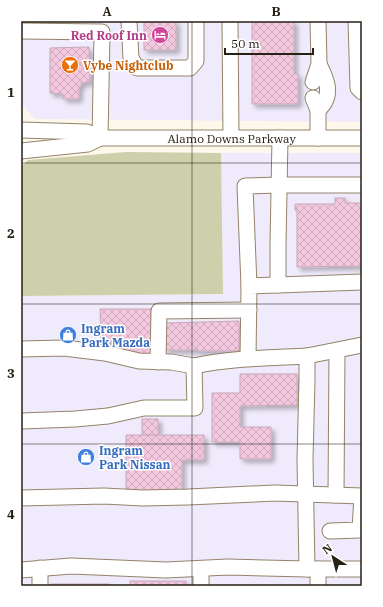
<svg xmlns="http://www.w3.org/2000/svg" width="383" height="607" font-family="'IBM Plex Serif',serif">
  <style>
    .commercial { fill: #f0ebfc }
    .grass { fill: #cdd0aa }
    .building { fill: url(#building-cross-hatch); stroke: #c8a9b9; filter: url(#shadow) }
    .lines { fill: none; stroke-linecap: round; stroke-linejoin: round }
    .minor-casing { stroke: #938368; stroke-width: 17 }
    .minor { stroke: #fff; stroke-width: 15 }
    .grid { fill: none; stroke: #272015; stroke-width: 1; stroke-opacity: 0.55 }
    .labels { text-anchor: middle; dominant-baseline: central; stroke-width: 3; stroke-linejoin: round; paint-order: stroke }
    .hotel-label { font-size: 12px; font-weight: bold; fill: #b23c85; stroke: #fff; text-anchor: end }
    .food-label { font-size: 12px; font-weight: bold; fill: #c56008; stroke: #fff; text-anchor: start }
    .street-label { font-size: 12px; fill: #272015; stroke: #fff }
    .shop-label { font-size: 12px; font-weight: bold; fill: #366cbe; stroke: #fff; text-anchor: start }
    .neatline { fill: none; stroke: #272015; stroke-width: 1.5 }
    .grid-label { font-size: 13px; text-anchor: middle; font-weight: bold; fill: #272015 }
  </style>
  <defs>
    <pattern id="building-cross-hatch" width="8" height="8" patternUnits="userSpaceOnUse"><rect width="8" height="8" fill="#f3c7de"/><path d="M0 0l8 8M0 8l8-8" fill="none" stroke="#d0abbe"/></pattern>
    <filter id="shadow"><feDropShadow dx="3.5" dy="3.5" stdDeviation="2" flood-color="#0004"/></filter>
  </defs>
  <rect width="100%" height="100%" fill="#fef7ec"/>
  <g class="commercial">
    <polygon points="22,21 362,21 362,122 35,119 22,105"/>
    <polygon points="221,153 362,153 362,586 24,586 22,296 223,294"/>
  </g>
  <polygon class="grass" points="126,152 221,153 223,294 22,296 22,166 28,160"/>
  <g class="building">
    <rect x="144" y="21" width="32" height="29"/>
    <polygon points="252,21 294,21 294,74 298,74 298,104 252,104"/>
    <polygon points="89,47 90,82 81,83 81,87 79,87 79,99 63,99 63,94 50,93 50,48"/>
    <polygon points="335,198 345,198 345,203 362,203 362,266 297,267 297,210 295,210 295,204 335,204"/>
    <polygon points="100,309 151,309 151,356 124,356 124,341 101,341"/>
    <polygon points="239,321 239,351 198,351 198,350 165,350 165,323"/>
    <polygon points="240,374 297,374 297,405 240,406 240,427 271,427 271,459 240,459 240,442 212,442 212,393 240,393"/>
    <rect x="142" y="419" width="16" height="16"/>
    <polygon points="126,435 204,435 204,460 182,460 182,491 126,491"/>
    <rect x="130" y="581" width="56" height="5"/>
    <rect x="51" y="584" width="58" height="2"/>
  </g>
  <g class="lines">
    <defs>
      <g id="minor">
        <polyline points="129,21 131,58 137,68 190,68 196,61 196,21"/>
        <polyline points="230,21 231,138"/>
        <polyline points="356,21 358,88 362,92"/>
        <polyline points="21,31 102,32 100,138"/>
        <polyline points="313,82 319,64 318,21"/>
        <polyline points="313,98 318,110 318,138"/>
        <path d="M318,110C334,96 327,80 319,64"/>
        <path id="s1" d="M21,130L87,132L100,138H362"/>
        <polyline points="280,138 278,244 278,285 362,282"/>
        <polyline points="21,151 88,144 100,138"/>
        <polyline points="249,286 245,186 280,185 362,185"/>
        <polyline points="21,349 64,348 105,353 139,361 171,362 194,366"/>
        <polyline points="248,358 249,286 278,285"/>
        <polyline points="158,362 159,311 249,310"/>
        <path d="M21,421L75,419L108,416L144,408H195L194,366C232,358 268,358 307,356"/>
        <polyline points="336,495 337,351"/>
        <polyline points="21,498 104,496 143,498 188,497 275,493 362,496"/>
        <polyline points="330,531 360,530 362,496"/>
        <polyline points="307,569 362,569"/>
        <polyline points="318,569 318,586"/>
        <polyline points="21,570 71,566 166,570 228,567 307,569 305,459 307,380 307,356 362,345"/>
        <polyline points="40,586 40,568"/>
        <polyline points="201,586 201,569"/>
      </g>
    </defs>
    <use href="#minor" class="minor-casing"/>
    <use href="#minor" class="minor"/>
  </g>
  <path class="grid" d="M192,21V586M21,163H362M21,304H362M21,444H362"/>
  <defs>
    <symbol id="hotel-disc" viewBox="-11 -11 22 22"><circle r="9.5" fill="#d1479c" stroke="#fff"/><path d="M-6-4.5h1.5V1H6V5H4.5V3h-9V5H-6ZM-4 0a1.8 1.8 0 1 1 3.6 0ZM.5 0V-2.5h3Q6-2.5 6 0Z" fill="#fff"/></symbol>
    <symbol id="bar-disc" viewBox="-11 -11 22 22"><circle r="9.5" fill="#e8710a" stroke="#fff"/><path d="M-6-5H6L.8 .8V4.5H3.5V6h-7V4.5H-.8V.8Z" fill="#fff"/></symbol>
    <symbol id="shop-disc" viewBox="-11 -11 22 22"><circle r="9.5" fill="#3f7fe0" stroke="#fff"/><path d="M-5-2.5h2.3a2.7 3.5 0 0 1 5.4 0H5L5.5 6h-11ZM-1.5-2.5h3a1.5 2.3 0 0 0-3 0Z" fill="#fff"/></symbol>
  </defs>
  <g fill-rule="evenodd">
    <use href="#hotel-disc" x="150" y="25" width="20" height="20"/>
    <use href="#bar-disc" x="60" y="55" width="20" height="20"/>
    <use href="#shop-disc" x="58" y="325" width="20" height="20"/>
    <use href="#shop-disc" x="76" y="447" width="20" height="20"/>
  </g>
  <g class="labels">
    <g class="hotel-label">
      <text x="147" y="35">Red Roof Inn</text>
    </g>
    <g class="food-label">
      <text x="83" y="65">Vybe Nightclub</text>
    </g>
    <g class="street-label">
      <text stroke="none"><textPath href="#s1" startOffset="212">Alamo Downs Parkway</textPath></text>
    </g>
    <g class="shop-label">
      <text x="81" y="328">Ingram<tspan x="81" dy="14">Park Mazda</tspan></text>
      <text x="99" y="450">Ingram<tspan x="99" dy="14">Park Nissan</tspan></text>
    </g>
  </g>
  <rect width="383" height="607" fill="none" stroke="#ffffff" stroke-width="44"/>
  <g transform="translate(333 557) rotate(324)" stroke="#ffffff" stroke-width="3" paint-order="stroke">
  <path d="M0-3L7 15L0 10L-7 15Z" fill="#272015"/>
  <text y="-6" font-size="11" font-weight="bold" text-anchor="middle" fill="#272015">N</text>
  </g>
  <path d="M225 48v6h88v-6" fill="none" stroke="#272015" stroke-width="2"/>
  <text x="231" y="48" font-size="12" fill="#272015" stroke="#ffffff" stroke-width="3" paint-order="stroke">50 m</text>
  <rect x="22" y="22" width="339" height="563" class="neatline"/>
  <g class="grid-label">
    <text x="107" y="16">A</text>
    <text x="276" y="16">B</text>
    <text x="11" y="97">1</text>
    <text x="11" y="238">2</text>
    <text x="11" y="378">3</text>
    <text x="11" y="519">4</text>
  </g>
</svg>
